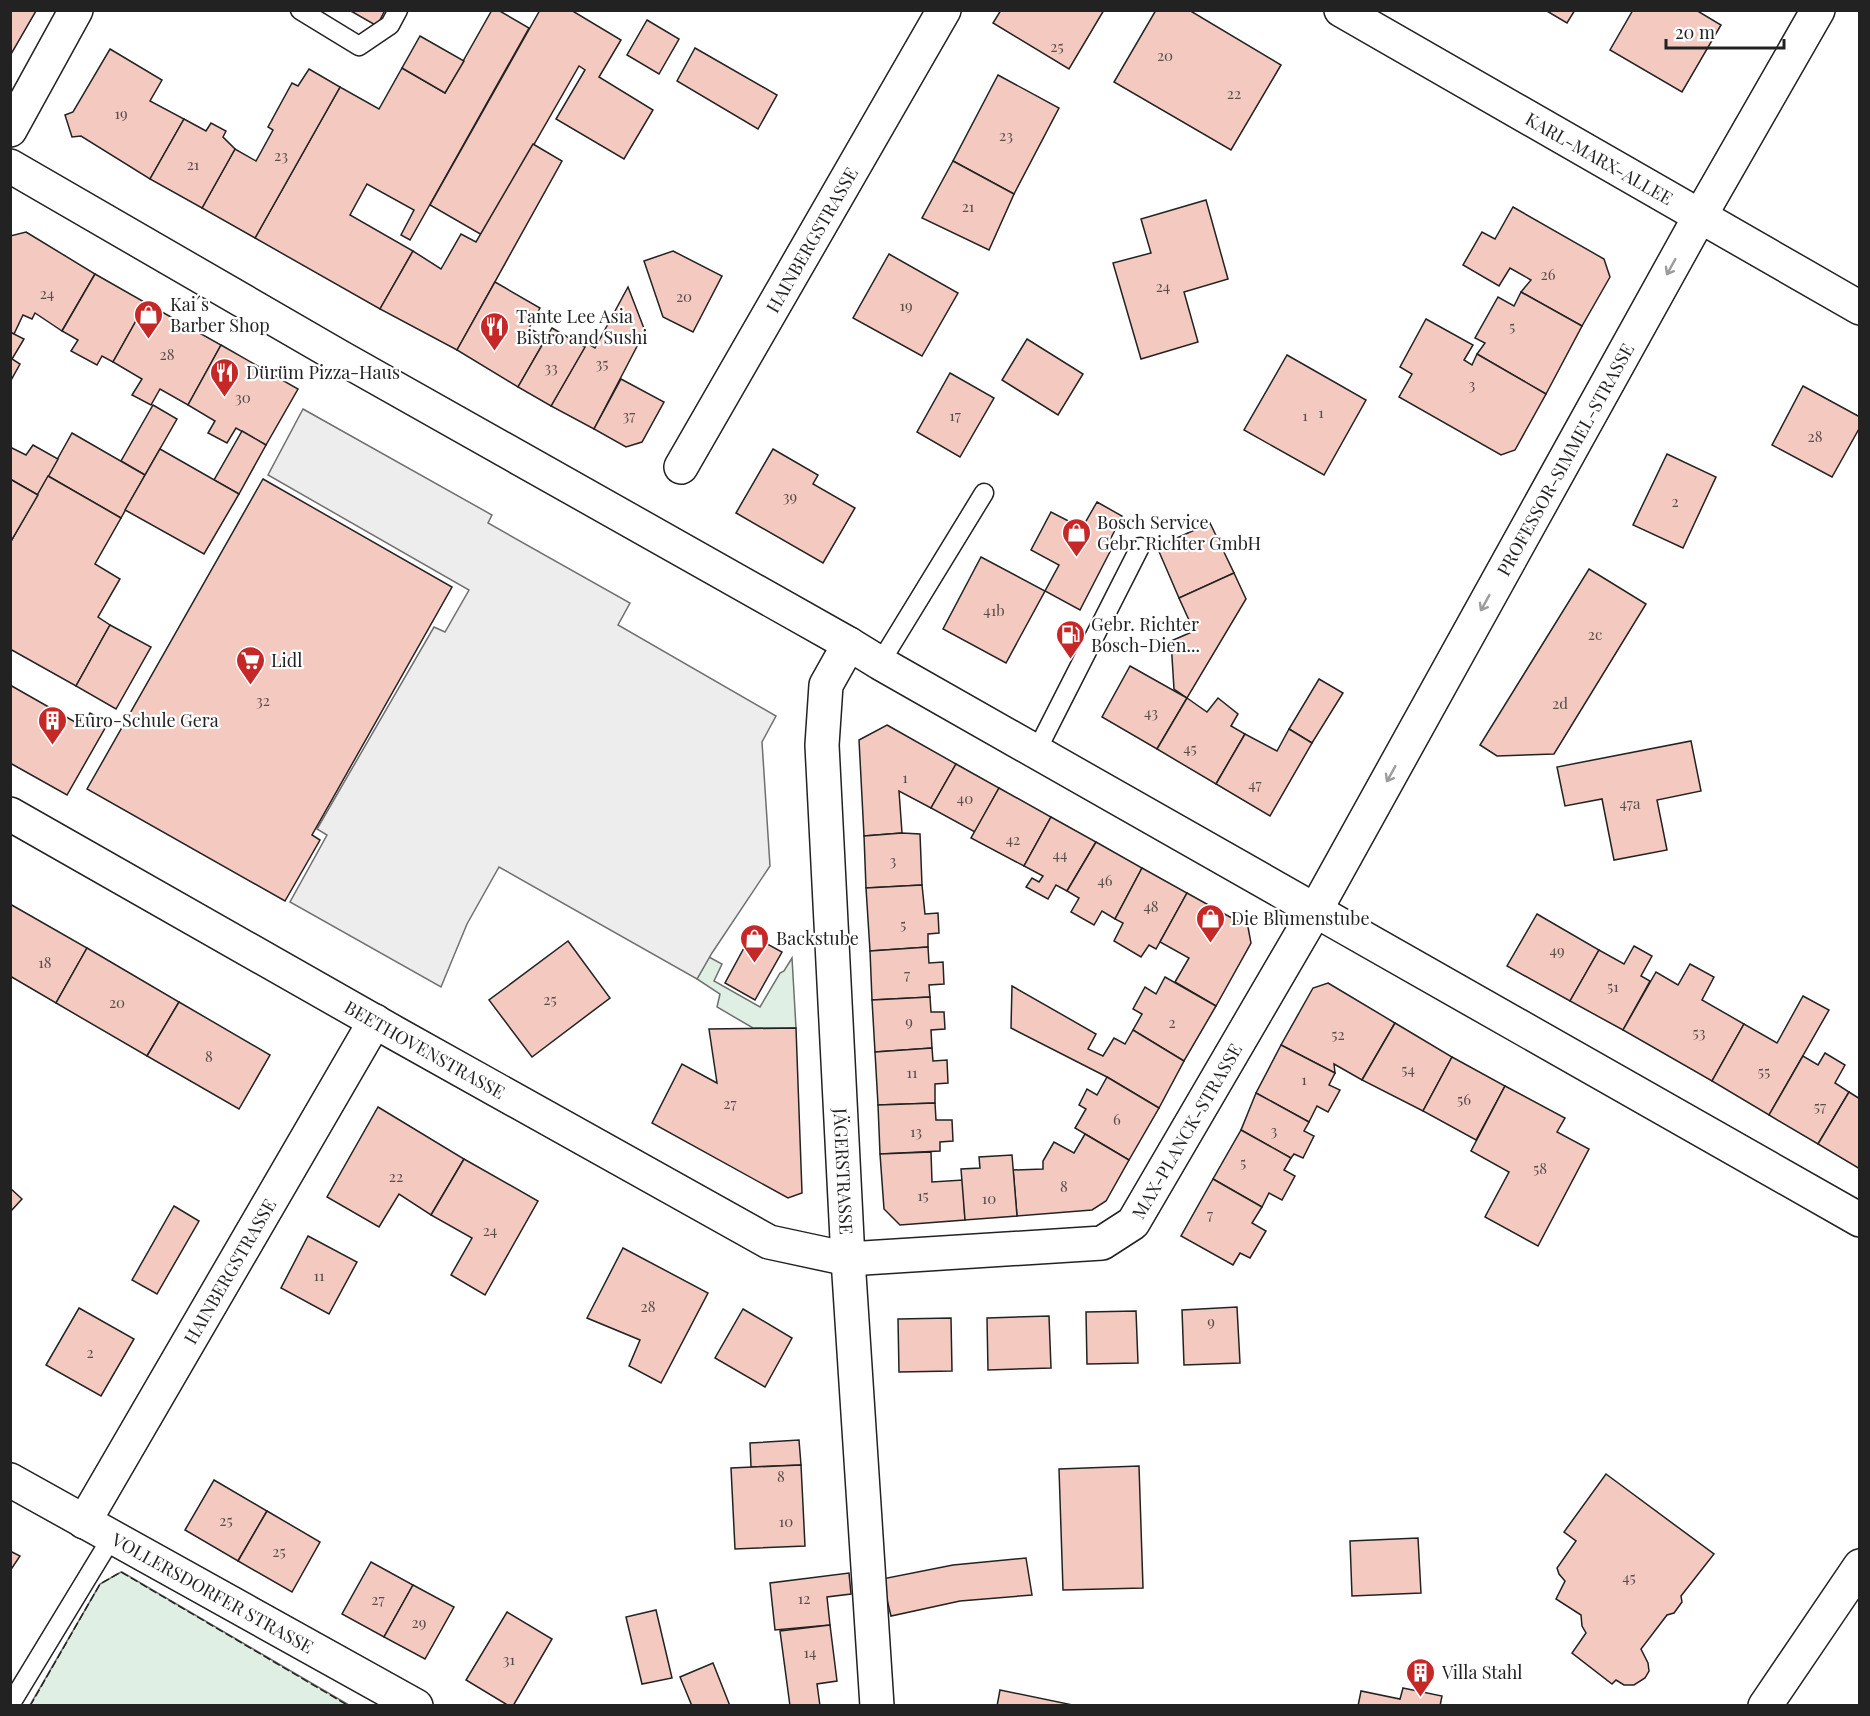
<svg xmlns="http://www.w3.org/2000/svg" width="1870" height="1716" font-family="'Playfair Display',serif">
  <style>
    .green { fill: #e0efe3; stroke: #6f6f6f; stroke-width: 1.5 }
    .parking { fill: #ededed; stroke: #6f6f6f; stroke-width: 1.5 }
    .building { fill: #f3c9c0; stroke: #222; stroke-width: 1.5 }
    .lines { fill: none; stroke-linecap: round; stroke-linejoin: round }
    .lane-casing { stroke: #222; stroke-width: 21 }
    .street-casing { stroke: #222; stroke-width: 36 }
    .secondary-casing { stroke: #222; stroke-width: 36 }
    .lane { stroke: #fff; stroke-width: 18 }
    .street { stroke: #fff; stroke-width: 33 }
    .secondary { stroke: #fff; stroke-width: 33 }
    .fence { stroke: #222; stroke-width: 1.5; stroke-dasharray: 8 3; stroke-linecap: butt }
    .oneway { stroke: #9c9c9c }
    .labels { text-anchor: middle; dominant-baseline: central; stroke-width: 4.5; stroke-linejoin: round; paint-order: stroke }
    .number-label { font-size: 15px; fill: #564c4a }
    .street-label { font-size: 18px; fill: #222; stroke: #fff }
    .poi-label { font-size: 18px; fill: #222; stroke: #fff; text-anchor: start }
  </style>
  <rect width="100%" height="100%" fill="#fff"/>
  <g class="green">
    <polygon points="709,957 722,964 714,981 760,1007 780,973 784,971 792,958 796,1028 753,1028 717,1007 720,994 697,979"/>
    <polygon points="121,1572 122,1572 349,1705 30,1705 100,1584"/>
  </g>
  <polygon class="parking" points="303,409 492,515 488,523 630,603 618,625 776,716 762,742 770,866 712,953 697,979 499,867 467,924 441,987 290,902 327,835 317,829 434,627 445,632 469,590 268,475"/>
  <g class="building">
    <polygon points="10,10 36,11 10,56"/>
    <polygon points="349,10 385,10 377,26"/>
    <polygon points="492,10 498,10 529,28 410,240 401,235 414,210 367,184 350,215 413,251 380,309 255,238 340,87 379,109 402,68 445,93"/>
    <polygon points="540,10 571,10 621,40 599,77 653,110 624,159 556,119 585,70 579,66 482,235 430,205"/>
    <polygon points="1001,10 1104,10 1069,69 993,23"/>
    <polygon points="1156,10 1189,10 1281,65 1231,150 1114,82"/>
    <polygon points="1545,10 1575,10 1567,23"/>
    <polygon points="1633,10 1696,10 1721,25 1682,92 1610,50"/>
    <polygon points="647,20 679,39 659,74 627,55"/>
    <polygon points="420,36 464,61 445,93 402,68"/>
    <polygon points="695,48 777,95 758,129 677,81"/>
    <polygon points="110,49 162,80 150,101 184,119 150,179 81,136 72,137 65,115 73,112"/>
    <polygon points="309,69 340,87 255,238 202,208 235,149 256,161 273,130 268,127 292,83 298,86"/>
    <polygon points="998,75 1059,108 1014,194 953,161"/>
    <polygon points="184,119 206,131 211,123 226,131 223,137 235,149 202,208 150,179"/>
    <polygon points="533,144 562,161 457,350 380,309 413,251 441,269 461,234 476,242"/>
    <polygon points="953,161 1014,194 989,250 922,218"/>
    <polygon points="1206,200 1228,279 1184,292 1198,342 1141,359 1113,263 1151,253 1141,219"/>
    <polygon points="1513,207 1604,259 1610,277 1582,326 1521,292 1531,280 1510,268 1499,286 1463,265 1482,232 1495,239"/>
    <polygon points="26,232 95,274 62,331 35,313 32,319 23,315 14,334 10,332 10,236"/>
    <polygon points="673,251 722,276 693,332 663,317 644,261"/>
    <polygon points="889,254 958,293 922,356 853,318"/>
    <polygon points="95,274 146,303 113,362 102,356 97,365 71,351 78,340 62,331"/>
    <polygon points="495,282 540,308 529,328 546,338 518,387 457,350"/>
    <polygon points="628,287 645,331 594,429 551,406 587,343 595,348"/>
    <polygon points="1521,292 1582,326 1546,394 1477,354 1485,343 1475,338 1498,297 1514,306"/>
    <polygon points="146,303 221,345 188,405 160,389 151,405 132,395 142,379 113,362"/>
    <polygon points="1426,319 1473,345 1464,360 1472,365 1477,354 1546,394 1515,450 1501,455 1399,397 1412,374 1400,367"/>
    <polygon points="552,328 585,347 551,406 518,387"/>
    <polygon points="10,332 24,339 12,359 20,364 10,382"/>
    <polygon points="1027,339 1083,374 1058,415 1002,380"/>
    <polygon points="221,345 298,389 266,445 236,428 227,443 208,433 215,421 188,405"/>
    <polygon points="1287,355 1366,400 1324,475 1244,430"/>
    <polygon points="950,373 994,398 960,457 917,432"/>
    <polygon points="621,379 664,402 642,442 626,447 594,429"/>
    <polygon points="1803,386 1860,417 1860,427 1832,477 1772,445"/>
    <polygon points="153,405 177,419 145,475 121,461"/>
    <polygon points="242,431 266,445 239,494 214,480"/>
    <polygon points="72,433 145,475 121,518 48,476"/>
    <polygon points="33,445 58,459 38,495 10,479 10,447 26,455"/>
    <polygon points="160,449 239,494 204,554 125,510"/>
    <polygon points="773,449 818,475 813,484 855,508 823,563 736,513"/>
    <polygon points="1667,454 1716,477 1683,548 1633,525"/>
    <polygon points="48,476 121,518 95,564 120,579 98,617 110,625 76,686 10,649 10,543"/>
    <polygon points="10,479 38,495 10,543"/>
    <polygon points="263,479 452,587 312,835 320,840 285,901 87,789"/>
    <polygon points="1097,502 1122,516 1109,542 1114,544 1080,610 1045,591 1059,565 1031,550 1051,512 1082,528"/>
    <polygon points="1210,523 1234,573 1179,598 1157,547"/>
    <polygon points="981,557 1045,591 1006,663 943,629"/>
    <polygon points="1589,569 1646,604 1554,754 1497,756 1480,745"/>
    <polygon points="1234,573 1246,599 1187,698 1174,689 1171,641 1194,631 1179,598"/>
    <polygon points="110,625 151,647 116,709 76,686"/>
    <polygon points="1130,666 1187,698 1157,749 1102,717"/>
    <polygon points="1319,679 1343,693 1312,743 1289,729"/>
    <polygon points="10,685 82,726 90,713 108,723 67,795 10,763"/>
    <polygon points="1187,698 1207,712 1218,698 1238,714 1231,726 1245,734 1216,784 1157,749"/>
    <polygon points="887,725 956,764 931,808 899,791 902,833 864,836 859,740"/>
    <polygon points="1289,729 1312,743 1270,816 1216,784 1245,734 1277,751"/>
    <polygon points="1691,741 1701,791 1657,800 1667,850 1614,860 1602,799 1565,806 1557,767"/>
    <polygon points="956,764 999,788 975,832 931,808"/>
    <polygon points="999,788 1051,817 1024,866 971,838"/>
    <polygon points="1051,817 1096,842 1067,891 1056,885 1048,899 1026,887 1032,878 1039,882 1043,876 1024,866"/>
    <polygon points="902,833 920,834 922,885 866,888 864,836"/>
    <polygon points="1096,842 1142,868 1115,919 1102,911 1094,925 1071,912 1079,898 1067,891"/>
    <polygon points="1142,868 1187,893 1156,949 1149,945 1141,957 1114,941 1123,923 1115,919"/>
    <polygon points="922,885 925,914 938,913 939,933 928,934 928,947 870,951 866,888"/>
    <polygon points="1187,893 1248,927 1251,943 1216,1006 1175,982 1189,958 1160,942"/>
    <polygon points="10,904 87,948 56,1003 10,976"/>
    <polygon points="1537,914 1599,950 1570,1001 1507,966"/>
    <polygon points="751,935 782,952 755,1000 725,983"/>
    <polygon points="568,941 610,998 532,1057 489,1000"/>
    <polygon points="1634,946 1652,956 1641,976 1650,981 1623,1030 1570,1001 1599,950 1624,964"/>
    <polygon points="928,947 929,963 943,962 944,984 929,985 930,997 872,1000 870,951"/>
    <polygon points="87,948 179,1002 147,1056 56,1003"/>
    <polygon points="1690,964 1714,977 1702,1000 1744,1024 1712,1081 1623,1030 1656,972 1678,985"/>
    <polygon points="1165,977 1216,1006 1184,1061 1133,1030 1142,1014 1133,1009 1145,987 1156,994"/>
    <polygon points="1328,983 1395,1023 1362,1080 1334,1064 1335,1073 1281,1045 1313,988"/>
    <polygon points="1012,986 1096,1034 1088,1049 1103,1056 1114,1038 1125,1044 1133,1030 1184,1061 1159,1108 1107,1077 1011,1028"/>
    <polygon points="1803,996 1829,1010 1769,1115 1712,1081 1744,1024 1777,1043"/>
    <polygon points="930,997 931,1012 944,1012 945,1029 931,1030 932,1048 875,1052 872,1000"/>
    <polygon points="179,1002 270,1055 239,1109 147,1056"/>
    <polygon points="1395,1023 1452,1057 1423,1111 1362,1080"/>
    <polygon points="796,1028 802,1193 788,1198 652,1123 682,1064 717,1083 709,1029"/>
    <polygon points="1281,1045 1335,1073 1329,1085 1340,1090 1328,1112 1317,1106 1309,1122 1256,1093"/>
    <polygon points="932,1048 933,1061 947,1060 948,1083 935,1084 935,1103 878,1105 875,1052"/>
    <polygon points="1825,1053 1845,1065 1835,1083 1849,1092 1818,1144 1769,1115 1803,1056 1818,1065"/>
    <polygon points="1452,1057 1505,1086 1476,1140 1423,1111"/>
    <polygon points="1107,1077 1159,1108 1129,1160 1075,1128 1086,1109 1079,1105 1087,1089 1097,1095"/>
    <polygon points="1505,1086 1565,1118 1557,1132 1589,1149 1538,1246 1485,1217 1509,1172 1471,1151"/>
    <polygon points="1849,1092 1860,1099 1860,1169 1818,1144"/>
    <polygon points="1256,1093 1309,1122 1304,1131 1314,1136 1303,1158 1294,1154 1291,1158 1241,1130"/>
    <polygon points="935,1103 936,1120 952,1120 953,1141 940,1142 940,1151 880,1154 878,1105"/>
    <polygon points="378,1107 464,1159 431,1215 399,1194 379,1227 327,1197"/>
    <polygon points="1241,1130 1291,1158 1284,1170 1295,1176 1282,1200 1269,1193 1262,1207 1213,1179"/>
    <polygon points="1085,1134 1129,1160 1106,1201 1092,1210 1017,1216 1013,1170 1043,1169 1043,1161 1054,1142 1074,1153"/>
    <polygon points="931,1152 932,1182 963,1180 965,1220 900,1225 884,1209 880,1154"/>
    <polygon points="1012,1155 1017,1216 965,1220 961,1169 980,1168 979,1157"/>
    <polygon points="464,1159 538,1201 485,1295 451,1275 472,1238 431,1215"/>
    <polygon points="1213,1179 1262,1207 1252,1223 1266,1231 1250,1258 1240,1253 1233,1265 1181,1236"/>
    <polygon points="10,1188 22,1199 10,1212"/>
    <polygon points="174,1206 199,1221 157,1294 132,1280"/>
    <polygon points="308,1236 357,1262 329,1314 281,1288"/>
    <polygon points="623,1248 708,1293 661,1383 629,1366 640,1340 587,1318"/>
    <polygon points="1237,1307 1240,1363 1184,1365 1182,1310"/>
    <polygon points="79,1308 134,1339 101,1396 46,1365"/>
    <polygon points="743,1309 792,1338 765,1387 715,1358"/>
    <polygon points="1136,1311 1138,1363 1087,1364 1086,1312"/>
    <polygon points="1049,1316 1051,1368 988,1370 987,1318"/>
    <polygon points="951,1318 952,1371 899,1372 898,1319"/>
    <polygon points="799,1440 801,1465 751,1467 750,1443"/>
    <polygon points="801,1465 805,1546 735,1549 731,1468"/>
    <polygon points="1139,1466 1143,1588 1063,1590 1059,1469"/>
    <polygon points="1606,1474 1714,1554 1681,1596 1682,1602 1674,1613 1667,1615 1641,1649 1648,1663 1649,1671 1645,1678 1634,1685 1624,1685 1616,1680 1612,1684 1572,1653 1586,1633 1582,1626 1581,1615 1556,1599 1565,1581 1559,1574 1557,1568 1576,1541 1564,1532"/>
    <polygon points="214,1480 267,1511 238,1561 185,1530"/>
    <polygon points="267,1511 320,1542 292,1592 238,1561"/>
    <polygon points="1418,1538 1421,1593 1352,1596 1350,1541"/>
    <polygon points="10,1551 20,1556 10,1571"/>
    <polygon points="1026,1558 1032,1595 960,1601 891,1616 882,1579 953,1565"/>
    <polygon points="371,1562 413,1585 384,1637 342,1614"/>
    <polygon points="849,1573 851,1594 827,1597 830,1625 775,1630 770,1583"/>
    <polygon points="413,1585 454,1607 425,1659 384,1637"/>
    <polygon points="656,1610 672,1678 642,1684 626,1617"/>
    <polygon points="507,1612 552,1639 513,1706 509,1706 466,1680"/>
    <polygon points="830,1625 837,1681 817,1684 820,1706 790,1706 780,1631"/>
    <polygon points="713,1663 730,1706 692,1706 680,1677"/>
    <polygon points="1403,1688 1442,1696 1440,1706 1358,1706 1361,1691 1400,1699"/>
    <polygon points="1000,1690 1073,1705 1073,1706 997,1706"/>
  </g>
  <g class="lines">
    <defs>
      <g id="lane">
        <polyline points="300,10 359,46 390,25 398,10"/>
        <polyline points="880,663 984,493"/>
        <polyline points="1036,752 1140,547"/>
        <polyline points="10,1705 112,1537"/>
      </g>
      <g id="street">
        <path id="s1" d="M1341,10L1860,308"/>
        <path id="s2" d="M681,467L944,10"/>
        <path id="s3" d="M849,644L826,685L822,745L848,1259L877,1706"/>
        <path id="s4" d="M10,814L395,1033L769,1242L848,1259L1102,1243L1133,1223L1315,911L1700,216L1818,10"/>
        <path id="s5" d="M10,1480L416,1706"/>
        <path id="s6" d="M84,1522L375,1021"/>
        <polyline points="1765,1706 1860,1566"/>
      </g>
      <g id="secondary">
        <polyline points="10,130 76,10"/>
        <polyline points="10,166 340,357 849,644 880,663 1860,1220"/>
      </g>
    </defs>
    <use href="#lane" class="lane-casing"/>
    <use href="#street" class="street-casing"/>
    <use href="#secondary" class="secondary-casing"/>
    <use href="#lane" class="lane"/>
    <use href="#street" class="street"/>
    <use href="#secondary" class="secondary"/>
    <polyline class="fence" points="30,1706 100,1584 121,1572 349,1706"/>
  </g>
  <defs><path id="oneway-shaft" d="M-6 0H5M1.5-3L5.5 0L1.5 3" fill="none" stroke-width="1.6" stroke-linecap="round" stroke-linejoin="round" transform="scale(1.5)"/></defs>
  <g class="oneway">
    <use href="#oneway-shaft" transform="translate(1671 267) rotate(119)"/>
    <use href="#oneway-shaft" transform="translate(1485 603) rotate(119)"/>
    <use href="#oneway-shaft" transform="translate(1391 774) rotate(119)"/>
  </g>
  <defs>
    <symbol id="shop-pin" viewBox="-11 -11 22 30"><path d="M0 17L-7.5 6A9.5 9.5 0 1 1 7.5 6Z" fill="#c62828" stroke="#fff"/><path d="M-5-2.5h2.3a2.7 3.5 0 0 1 5.4 0H5L5.5 6h-11ZM-1.5-2.5h3a1.5 2.3 0 0 0-3 0Z" fill="#fff"/></symbol>
    <symbol id="restaurant-pin" viewBox="-11 -11 22 30"><path d="M0 17L-7.5 6A9.5 9.5 0 1 1 7.5 6Z" fill="#c62828" stroke="#fff"/><path d="M-5-6h1v4h1v-4h1v4h1v-4h1v5L-1.5 .5V6h-2V.5L-5-1ZM5-6V6H3V1.5H1.5Q1.5-4 5-6Z" fill="#fff"/></symbol>
    <symbol id="fuel-pin" viewBox="-11 -11 22 30"><path d="M0 17L-7.5 6A9.5 9.5 0 1 1 7.5 6Z" fill="#c62828" stroke="#fff"/><path d="M-5.5-6h7V0h2V4h1.3V-2.5L3-4.5l.8-.8L6-3V5H2.5V1h-1V6h-7ZM-4.2-4.7v3.2H.2V-4.7Z" fill="#fff"/></symbol>
    <symbol id="supermarket-pin" viewBox="-11 -11 22 30"><path d="M0 17L-7.5 6A9.5 9.5 0 1 1 7.5 6Z" fill="#c62828" stroke="#fff"/><path d="M-6-5.5h2.5l.6 2H6L4.5 2H-2.5L-4.4-4H-6ZM-1.5 3.2a1.3 1.3 0 1 0 .1 0ZM3 3.2a1.3 1.3 0 1 0 .1 0Z" fill="#fff"/></symbol>
    <symbol id="building-pin" viewBox="-11 -11 22 30"><path d="M0 17L-7.5 6A9.5 9.5 0 1 1 7.5 6Z" fill="#c62828" stroke="#fff"/><path d="M-4-6H4V6H1V3H-1V6H-4ZM-2.5-4.3h1.7v1.8h-1.7ZM.8-4.3h1.7v1.8H.8ZM-2.5-1h1.7V.8h-1.7ZM.8-1h1.7V.8H.8Z" fill="#fff"/></symbol>
  </defs>
  <g fill-rule="evenodd">
    <use href="#shop-pin" x="132" y="298" width="33" height="45"/>
    <use href="#restaurant-pin" x="478" y="310" width="33" height="45"/>
    <use href="#restaurant-pin" x="208" y="356" width="33" height="45"/>
    <use href="#shop-pin" x="1060" y="516" width="33" height="45"/>
    <use href="#fuel-pin" x="1054" y="618" width="33" height="45"/>
    <use href="#supermarket-pin" x="234" y="644" width="33" height="45"/>
    <use href="#building-pin" x="36" y="704" width="33" height="45"/>
    <use href="#shop-pin" x="1194" y="902" width="33" height="45"/>
    <use href="#shop-pin" x="738" y="922" width="33" height="45"/>
    <use href="#building-pin" x="1404" y="1656" width="33" height="45"/>
  </g>
  <g class="labels">
    <g class="number-label">
      <text x="1057" y="46">25</text>
      <text x="1165" y="55">20</text>
      <text x="1234" y="93">22</text>
      <text x="121" y="113">19</text>
      <text x="1006" y="135">23</text>
      <text x="281" y="155">23</text>
      <text x="193" y="164">21</text>
      <text x="968" y="206">21</text>
      <text x="1548" y="274">26</text>
      <text x="1163" y="286">24</text>
      <text x="47" y="293">24</text>
      <text x="684" y="296">20</text>
      <text x="906" y="305">19</text>
      <text x="1512" y="326">5</text>
      <text x="167" y="354">28</text>
      <text x="602" y="363">35</text>
      <text x="551" y="367">33</text>
      <text x="1472" y="384">3</text>
      <text x="243" y="397">30</text>
      <text x="1321" y="412">1</text>
      <text x="629" y="415">37</text>
      <text x="955" y="415">17</text>
      <text x="1305" y="415">1</text>
      <text x="1815" y="436">28</text>
      <text x="790" y="496">39</text>
      <text x="1675" y="501">2</text>
      <text x="994" y="610">41b</text>
      <text x="1595" y="634">2c</text>
      <text x="263" y="700">32</text>
      <text x="1560" y="703">2d</text>
      <text x="1151" y="712">43</text>
      <text x="1190" y="748">45</text>
      <text x="905" y="777">1</text>
      <text x="1255" y="784">47</text>
      <text x="965" y="798">40</text>
      <text x="1630" y="803">47a</text>
      <text x="1013" y="839">42</text>
      <text x="1060" y="854">44</text>
      <text x="893" y="860">3</text>
      <text x="1105" y="880">46</text>
      <text x="1151" y="906">48</text>
      <text x="903" y="924">5</text>
      <text x="1557" y="950">49</text>
      <text x="45" y="962">18</text>
      <text x="907" y="974">7</text>
      <text x="1613" y="986">51</text>
      <text x="550" y="999">25</text>
      <text x="117" y="1002">20</text>
      <text x="909" y="1021">9</text>
      <text x="1172" y="1022">2</text>
      <text x="1699" y="1032">53</text>
      <text x="1338" y="1034">52</text>
      <text x="209" y="1056">8</text>
      <text x="1408" y="1069">54</text>
      <text x="1764" y="1071">55</text>
      <text x="912" y="1072">11</text>
      <text x="1304" y="1079">1</text>
      <text x="1464" y="1099">56</text>
      <text x="730" y="1103">27</text>
      <text x="1820" y="1106">57</text>
      <text x="1117" y="1119">6</text>
      <text x="1274" y="1130">3</text>
      <text x="916" y="1131">13</text>
      <text x="1243" y="1162">5</text>
      <text x="1540" y="1168">58</text>
      <text x="396" y="1176">22</text>
      <text x="1064" y="1186">8</text>
      <text x="923" y="1195">15</text>
      <text x="989" y="1198">10</text>
      <text x="1210" y="1214">7</text>
      <text x="490" y="1230">24</text>
      <text x="319" y="1275">11</text>
      <text x="648" y="1306">28</text>
      <text x="1211" y="1321">9</text>
      <text x="90" y="1352">2</text>
      <text x="781" y="1476">8</text>
      <text x="226" y="1520">25</text>
      <text x="786" y="1521">10</text>
      <text x="279" y="1551">25</text>
      <text x="1629" y="1577">45</text>
      <text x="804" y="1598">12</text>
      <text x="378" y="1599">27</text>
      <text x="419" y="1622">29</text>
      <text x="810" y="1652">14</text>
      <text x="509" y="1659">31</text>
    </g>
    <g class="street-label">
      <text stroke="none"><textPath href="#s1" startOffset="298">KARL-MARX-ALLEE</textPath></text>
      <text stroke="none"><textPath href="#s2" startOffset="262">HAINBERGSTRASSE</textPath></text>
      <text stroke="none"><textPath href="#s4" startOffset="2121">PROFESSOR-SIMMEL-STRASSE</textPath></text>
      <text stroke="none"><textPath href="#s4" startOffset="477">BEETHOVENSTRASSE</textPath></text>
      <text stroke="none"><textPath href="#s4" startOffset="1350">MAX-PLANCK-STRASSE</textPath></text>
      <text stroke="none"><textPath href="#s3" startOffset="534">JÄGERSTRASSE</textPath></text>
      <text stroke="none"><textPath href="#s6" startOffset="290">HAINBERGSTRASSE</textPath></text>
      <text stroke="none"><textPath href="#s5" startOffset="232">VOLLERSDORFER STRASSE</textPath></text>
    </g>
    <g class="poi-label">
      <text x="170" y="304">Kai´s<tspan x="170" dy="21">Barber Shop</tspan></text>
      <text x="516" y="316">Tante Lee Asia<tspan x="516" dy="21">Bistro and Sushi</tspan></text>
      <text x="246" y="372">Dürüm Pizza-Haus</text>
      <text x="1097" y="522">Bosch Service<tspan x="1097" dy="21">Gebr. Richter GmbH</tspan></text>
      <text x="1091" y="624">Gebr. Richter<tspan x="1091" dy="21">Bosch-Dien...</tspan></text>
      <text x="271" y="660">Lidl</text>
      <text x="74" y="720">Euro-Schule Gera</text>
      <text x="1231" y="918">Die Blumenstube</text>
      <text x="776" y="938">Backstube</text>
      <text x="1442" y="1672">Villa Stahl</text>
    </g>
  </g>
  <rect width="1870" height="1716" fill="none" stroke="#222222" stroke-width="24"/>
  <path d="M1666 39v9h118v-9" fill="none" stroke="#222222" stroke-width="3"/>
  <text x="1675" y="39" font-size="18" fill="#222222" stroke="#ffffff" stroke-width="4.5" paint-order="stroke">20 m</text>
</svg>
